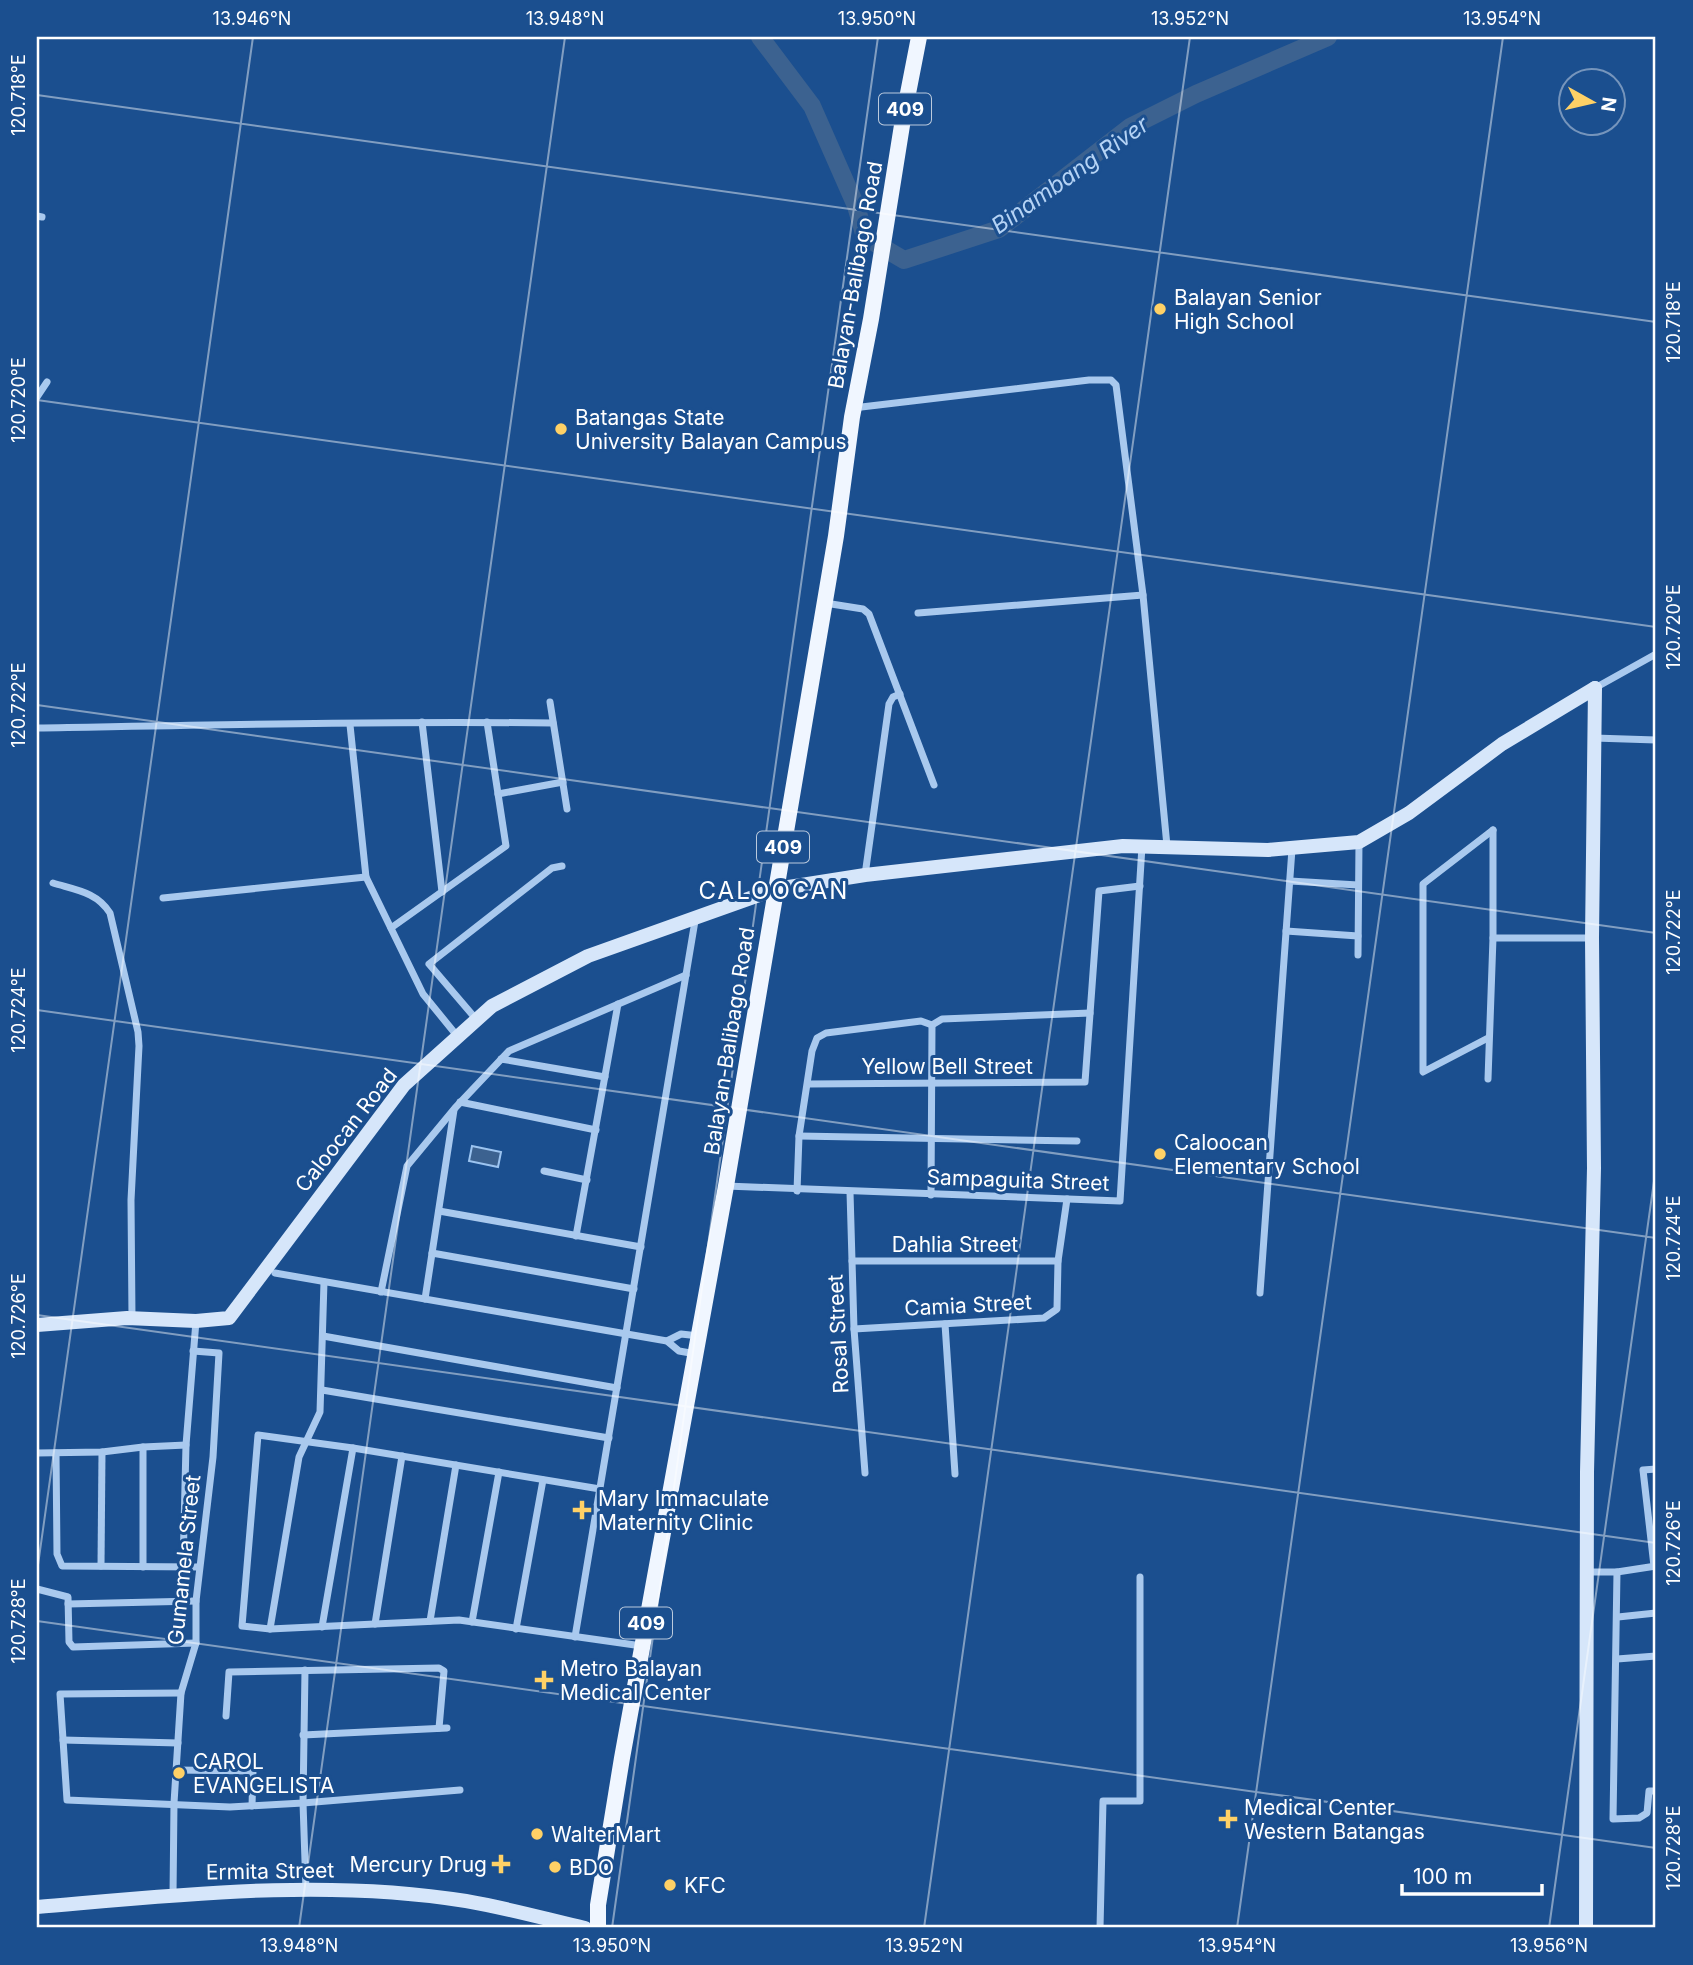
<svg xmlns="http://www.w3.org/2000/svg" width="1693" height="1965" font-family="Inter,sans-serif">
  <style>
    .water { fill: #3c6290; stroke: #9cc4f0; stroke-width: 2 }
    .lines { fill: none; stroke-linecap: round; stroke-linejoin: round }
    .river { stroke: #3c6290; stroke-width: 18 }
    .street { stroke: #a9c9ee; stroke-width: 7 }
    .secondary { stroke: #d6e6fa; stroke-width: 14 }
    .primary { stroke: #f0f6ff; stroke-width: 16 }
    .ticks { fill: none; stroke: #fff; stroke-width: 2; stroke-opacity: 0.45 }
    .poi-dot { fill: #ffd166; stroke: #1b4f8f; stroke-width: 2.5 }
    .labels { text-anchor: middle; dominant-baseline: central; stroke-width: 6; stroke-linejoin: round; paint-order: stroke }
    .shield { fill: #1b4f8f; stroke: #bbcadd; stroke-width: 2 }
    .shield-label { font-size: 19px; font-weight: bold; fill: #fff }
    .street-label { font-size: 21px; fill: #fff; stroke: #1b4f8f }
    .poi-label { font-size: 21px; fill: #fff; stroke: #1b4f8f; text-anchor: start }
    .water-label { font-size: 23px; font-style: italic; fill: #b5d3f5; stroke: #1b4f8f }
    .quarter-label { font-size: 24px; letter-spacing: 2px; fill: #fff; stroke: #1b4f8f }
    .neatline { fill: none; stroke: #fff; stroke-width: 2.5 }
    .ticks-label { font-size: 18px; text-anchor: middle; fill: #fff }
  </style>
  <rect width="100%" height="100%" fill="#1b4f8f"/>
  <polygon class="water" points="472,1146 501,1152 498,1167 469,1161"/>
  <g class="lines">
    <polyline class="river" points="760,37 812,106 856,206 865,237 904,260 999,229 1130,127 1196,94 1328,37"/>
    <g class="street">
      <polyline points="37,216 42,217"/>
      <polyline points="37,397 47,382"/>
      <polyline points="853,408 1089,380 1111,380 1116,385 1143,595 1167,846"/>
      <polyline points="825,603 863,609 869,614 934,785"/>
      <polyline points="918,613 1143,595"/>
      <polyline points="1595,688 1656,654"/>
      <polyline points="550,702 567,809"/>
      <polyline points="422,722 442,892"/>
      <polyline points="350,725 366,877 423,994 458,1037"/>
      <path d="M37,728C209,725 381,721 553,723"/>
      <polyline points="1594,738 1656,740"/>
      <polyline points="498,794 563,782"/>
      <polyline points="865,875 889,704 893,697 900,694"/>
      <polyline points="1290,881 1358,885"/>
      <path d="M53,883C76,890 97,892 110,913L138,1032L139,1046L131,1200L132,1318"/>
      <polyline points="163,898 366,877"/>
      <polyline points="391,928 506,846 487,722"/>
      <polyline points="1286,931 1358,936"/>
      <polyline points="1493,938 1592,938"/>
      <polyline points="1358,955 1359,842"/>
      <polyline points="476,1019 429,964 552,868 562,866"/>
      <polyline points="1488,1038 1423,1072 1423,884 1493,830"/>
      <polyline points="501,1059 605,1077"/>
      <polyline points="1488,1079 1493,938 1493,830"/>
      <polyline points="809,1084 1085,1082 1099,891 1140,886"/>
      <polyline points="460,1102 596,1130"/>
      <polyline points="799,1136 1077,1141"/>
      <polyline points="544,1171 587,1180"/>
      <polyline points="726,1186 1120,1201 1142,846"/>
      <polyline points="797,1191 799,1136 812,1051 817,1038 826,1033 921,1021 932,1025 942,1019 1090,1013"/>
      <polyline points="850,1192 854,1329 865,1473"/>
      <polyline points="931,1195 932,1025"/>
      <polyline points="439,1211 641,1247"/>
      <polyline points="576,1236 618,1004"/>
      <polyline points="432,1253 634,1289"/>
      <polyline points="852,1261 1058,1261"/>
      <polyline points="275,1273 667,1341 679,1351 696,1354"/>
      <polyline points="381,1292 407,1166 455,1108 509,1051 686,975"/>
      <polyline points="1260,1293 1292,849"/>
      <polyline points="425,1299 454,1110"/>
      <polyline points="945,1324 955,1474"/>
      <polyline points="854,1329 1044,1318 1057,1309 1058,1261 1067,1199"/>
      <polyline points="323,1336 617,1388"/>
      <polyline points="667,1341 681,1334 699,1336"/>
      <polyline points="322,1390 609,1438"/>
      <polyline points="37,1453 102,1452 143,1447 186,1445"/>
      <polyline points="56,1453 57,1554 62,1566 199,1567"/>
      <polyline points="600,1489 353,1448 258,1435 242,1626 270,1629 459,1620 642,1646"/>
      <polyline points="101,1566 102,1452"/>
      <polyline points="1654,1566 1643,1470 1656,1469"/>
      <polyline points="143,1567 143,1447"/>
      <polyline points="183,1567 186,1445 196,1321"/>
      <polyline points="1588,1572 1617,1572 1656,1566"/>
      <polyline points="1617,1572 1613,1819 1639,1818 1647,1813 1649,1791 1656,1791"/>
      <polyline points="37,1589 68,1597 69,1642 73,1647 196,1643"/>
      <polyline points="68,1604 196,1601"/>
      <polyline points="1618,1617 1656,1613"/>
      <polyline points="430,1621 456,1465"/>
      <polyline points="472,1622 499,1472"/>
      <polyline points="375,1624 402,1456"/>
      <polyline points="322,1627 353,1448"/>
      <polyline points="270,1629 299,1457 320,1412 324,1282"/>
      <polyline points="516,1629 543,1480"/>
      <polyline points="575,1637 695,921"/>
      <polyline points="1617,1659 1656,1656"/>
      <polyline points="305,1670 303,1803 306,1890"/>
      <polyline points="181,1693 60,1694 67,1800 230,1807 303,1803 460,1790"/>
      <polyline points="226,1716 229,1672 439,1668 444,1671 439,1728"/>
      <polyline points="303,1735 447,1728"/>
      <polyline points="63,1740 178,1743"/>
      <polyline points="176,1770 253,1771 252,1806"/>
      <polyline points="173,1895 174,1803 181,1693 196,1643 196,1601 213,1457 219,1353 193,1351"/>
      <polyline points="1100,1928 1103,1801 1140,1801 1140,1577"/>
    </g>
    <g class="secondary">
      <polyline points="37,1325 127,1318 196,1321 229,1318 404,1085 492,1006 588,956 776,889 865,875 1123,846 1268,850 1359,842 1409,813 1502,744 1595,688"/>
      <path d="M37,1907C178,1895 325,1878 466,1901C507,1908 546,1919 585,1928"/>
      <polyline points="1586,1928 1587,1472 1594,1168 1592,938 1595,688"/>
    </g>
    <polyline class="primary" points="598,1928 598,1905 622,1758 726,1186 836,536 852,417 871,319 903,119 919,37"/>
  </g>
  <path class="ticks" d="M37,95L1656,322M37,400L1656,627M37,705L1656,933M37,1010L1656,1238M37,1315L1656,1543M37,1572L253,37M37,1621L1656,1848M37,1926L54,1928M299,1928L565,37M612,1928L878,37M924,1928L1190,37M1237,1928L1503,37M1549,1928L1656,1167"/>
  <g class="poi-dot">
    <circle cx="1160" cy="309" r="7"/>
    <circle cx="561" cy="429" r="7"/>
    <circle cx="1160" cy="1154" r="7"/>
    <path d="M578.5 1499.5h7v7h7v7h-7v7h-7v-7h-7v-7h7z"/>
    <path d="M540.5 1669.5h7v7h7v7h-7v7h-7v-7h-7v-7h7z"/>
    <circle cx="179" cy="1773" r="7"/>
    <path d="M1224.5 1808.5h7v7h7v7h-7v7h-7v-7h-7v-7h7z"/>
    <circle cx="537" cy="1834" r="7"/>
    <path d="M497.5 1853.5h7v7h7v7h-7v7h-7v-7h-7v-7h7z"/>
    <circle cx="555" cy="1867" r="7"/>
    <circle cx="670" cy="1885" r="7"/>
  </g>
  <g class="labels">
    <g class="shield">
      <rect x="879" y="93.5" width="52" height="31" rx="5"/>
      <rect x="757" y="831.5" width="52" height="31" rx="5"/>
      <rect x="620" y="1607.5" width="52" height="31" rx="5"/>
    </g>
    <g class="shield-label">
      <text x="905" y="109">409</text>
      <text x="783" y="847">409</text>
      <text x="646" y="1623">409</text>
    </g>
    <g class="street-label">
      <text transform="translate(855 275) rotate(-80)">Balayan-Balibago Road</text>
      <text transform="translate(729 1041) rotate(-81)">Balayan-Balibago Road</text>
      <text x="947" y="1066">Yellow Bell Street</text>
      <text transform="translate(346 1130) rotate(-52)">Caloocan Road</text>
      <text transform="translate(1018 1180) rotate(2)">Sampaguita Street</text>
      <text x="955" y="1244">Dahlia Street</text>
      <text transform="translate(968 1305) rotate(-3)">Camia Street</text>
      <text transform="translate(838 1334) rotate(-93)">Rosal Street</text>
      <text transform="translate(184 1560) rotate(-84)">Gumamela Street</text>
      <text transform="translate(270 1871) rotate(-1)">Ermita Street</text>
    </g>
    <g class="poi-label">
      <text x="1174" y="297">Balayan Senior<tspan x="1174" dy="24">High School</tspan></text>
      <text x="575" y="417">Batangas State<tspan x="575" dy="24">University Balayan Campus</tspan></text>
      <text x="1174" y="1142">Caloocan<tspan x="1174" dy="24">Elementary School</tspan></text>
      <text x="598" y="1498">Mary Immaculate<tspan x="598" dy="24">Maternity Clinic</tspan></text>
      <text x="560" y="1668">Metro Balayan<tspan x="560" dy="24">Medical Center</tspan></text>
      <text x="193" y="1761">CAROL<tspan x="193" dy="24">EVANGELISTA</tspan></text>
      <text x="1244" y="1807">Medical Center<tspan x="1244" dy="24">Western Batangas</tspan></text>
      <text x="551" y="1834">WalterMart</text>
      <text x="487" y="1864" text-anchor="end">Mercury Drug</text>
      <text x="569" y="1867">BDO</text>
      <text x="684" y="1885">KFC</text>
    </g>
    <g class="water-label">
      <text transform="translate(1070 175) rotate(-35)">Binambang River</text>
    </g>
    <g class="quarter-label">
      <text x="774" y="890">CALOOCAN</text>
    </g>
  </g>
  <rect width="1693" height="1965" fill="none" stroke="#1b4f8f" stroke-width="77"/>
  <g transform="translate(1592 102) rotate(98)"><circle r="33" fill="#1b4f8f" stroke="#7695bc" stroke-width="2"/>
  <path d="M0-5L12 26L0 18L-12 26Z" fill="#ffd166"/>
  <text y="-10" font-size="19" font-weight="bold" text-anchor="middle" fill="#ffffff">N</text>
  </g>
  <path d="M1402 1884v10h140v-10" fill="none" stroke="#ffffff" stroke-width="3.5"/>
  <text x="1413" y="1884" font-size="21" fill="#ffffff" stroke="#1b4f8f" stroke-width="5" paint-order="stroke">100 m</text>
  <rect x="38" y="38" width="1616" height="1888" class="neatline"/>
  <g class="ticks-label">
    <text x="252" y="25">13.946°N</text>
    <text x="565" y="25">13.948°N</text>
    <text x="877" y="25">13.950°N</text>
    <text x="1190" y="25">13.952°N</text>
    <text x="1502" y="25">13.954°N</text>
    <text transform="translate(19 95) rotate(-90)" y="6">120.718°E</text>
    <text transform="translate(1674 322) rotate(-90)" y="6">120.718°E</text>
    <text transform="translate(19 400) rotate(-90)" y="6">120.720°E</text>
    <text transform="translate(1674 627) rotate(-90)" y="6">120.720°E</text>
    <text transform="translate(19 705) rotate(-90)" y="6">120.722°E</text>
    <text transform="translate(1674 932) rotate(-90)" y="6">120.722°E</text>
    <text transform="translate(19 1010) rotate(-90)" y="6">120.724°E</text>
    <text transform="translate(1674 1238) rotate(-90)" y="6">120.724°E</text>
    <text transform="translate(19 1316) rotate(-90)" y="6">120.726°E</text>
    <text transform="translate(1674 1543) rotate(-90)" y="6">120.726°E</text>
    <text transform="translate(19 1621) rotate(-90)" y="6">120.728°E</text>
    <text transform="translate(1674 1848) rotate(-90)" y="6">120.728°E</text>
    <text x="299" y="1952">13.948°N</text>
    <text x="612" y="1952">13.950°N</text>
    <text x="924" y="1952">13.952°N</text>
    <text x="1237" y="1952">13.954°N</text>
    <text x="1549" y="1952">13.956°N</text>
  </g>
</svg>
